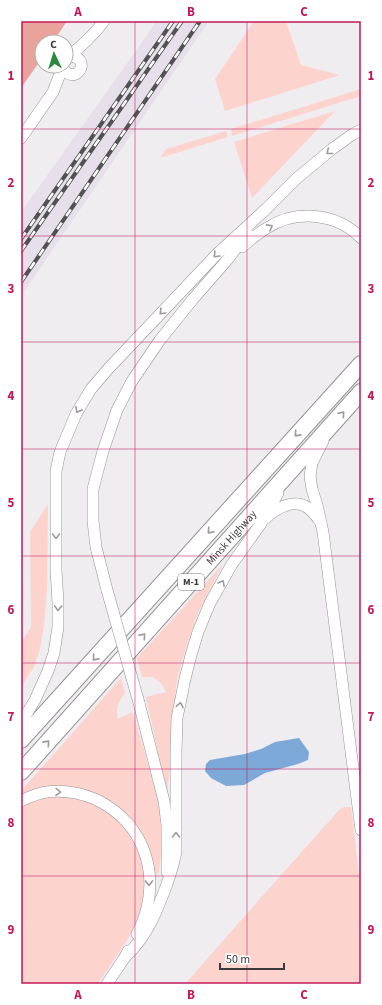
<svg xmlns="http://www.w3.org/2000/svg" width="382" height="1005" font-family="'Source Sans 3',sans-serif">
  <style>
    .built { fill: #e7dfe9 }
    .green { fill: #fdd3ce }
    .forest { fill: #e9a39a }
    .water { fill: #7ca9d8 }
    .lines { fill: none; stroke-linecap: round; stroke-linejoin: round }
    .minor-casing { stroke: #959295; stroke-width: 12 }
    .highway-casing { stroke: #959295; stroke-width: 18 }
    .minor { stroke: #fff; stroke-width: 11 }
    .highway { stroke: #fff; stroke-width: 16 }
    .rail-casing { stroke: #525153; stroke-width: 4 }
    .rail { stroke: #fff; stroke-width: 2.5; stroke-dasharray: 8; stroke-linecap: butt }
    .minor-bridge-casing { stroke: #959295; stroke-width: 12; stroke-linecap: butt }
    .minor-bridge { stroke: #fff; stroke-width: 11 }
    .oneway { stroke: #9c9c9d }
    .grid { fill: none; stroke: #c2185b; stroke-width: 1; stroke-opacity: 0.55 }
    .labels { text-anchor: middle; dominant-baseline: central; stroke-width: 4; stroke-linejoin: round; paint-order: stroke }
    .shield { fill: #fff; stroke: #757476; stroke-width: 1 }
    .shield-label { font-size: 10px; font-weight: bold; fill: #3a393b }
    .street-label { font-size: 11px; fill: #3a393b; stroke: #fff }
    .neatline { fill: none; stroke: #c2185b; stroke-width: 1.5 }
    .grid-label { font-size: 13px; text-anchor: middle; font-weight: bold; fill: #c2185b }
  </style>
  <rect width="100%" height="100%" fill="#f0edf1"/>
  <polygon class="built" points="156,21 209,21 21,296 21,212 145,38"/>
  <g class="green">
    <polygon points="254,21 286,21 301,65 340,75 225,111 215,79"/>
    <polygon points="361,89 361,96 232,136 231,129"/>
    <polygon points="335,111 252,198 234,142"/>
    <polygon points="226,131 228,137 160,158 166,149"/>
    <polygon points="48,504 47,588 44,626 40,649 34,667 21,687 21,642 31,627 30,532"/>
    <polygon points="223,564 199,611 188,641 177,679 173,716 170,769 167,793 146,697 166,692 161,683 153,677 142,677 137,658"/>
    <path d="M121,678L125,693C119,701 115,708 118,719L132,712C139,729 143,747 148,765C151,774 154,782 156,791C162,818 163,846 159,873L154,874L137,828L123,811L110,802L84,791L21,796V791Z"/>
    <path d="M55,796C67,797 79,798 91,802C114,811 134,833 142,857C147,874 147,894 142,911C138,924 127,940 120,951C112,962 105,974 97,984H21V806L34,800Z"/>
    <polygon points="344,807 351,807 361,892 361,984 185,984 258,901 339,810"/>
  </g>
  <polygon class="forest" points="21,21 67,21 53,42 42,42 42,58 21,88"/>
  <polygon class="water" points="299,738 309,752 308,760 298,764 265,773 244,785 226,786 211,778 205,771 206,764 210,760 245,754 261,749 275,742"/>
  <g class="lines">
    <defs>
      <g id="minor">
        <path d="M68,57C83,45 93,36 104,21"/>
        <path d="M63,66C64,73 70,76 76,74C85,67 82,58 72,56L66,59"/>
        <polyline points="21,138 53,92 63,66"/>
        <polyline points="261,214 296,179 332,149 353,134 361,130"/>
        <path d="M242,247C250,240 258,233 267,228C296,209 337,213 361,238"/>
        <polyline points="323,441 312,463 310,476 312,489 317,505 323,532 361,830"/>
        <path d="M266,518C276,508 295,498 308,508C312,511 316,516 319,520"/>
        <polyline points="107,590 96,547 93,521 93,489 103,451 117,410 132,381 160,340 193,299 228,259 247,233"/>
        <polyline points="139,703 164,801 167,825 167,872"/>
        <polyline points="21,723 35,700 48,671 54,653 58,627 58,602 56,570 56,471 60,452 76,414 91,389 109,368 217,254 266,209"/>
        <path d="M21,801C29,797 38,793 47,792C63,790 80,793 95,799C148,824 164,883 137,934"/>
        <path d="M125,957C147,937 157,911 167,884C171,872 174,864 176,851V754L177,718L185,679L191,655L198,632L210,603L232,564L260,525L278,493"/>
        <polyline points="107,984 125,957 128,951"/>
      </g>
      <g id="highway">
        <polyline points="21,740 361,364"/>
        <path id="s1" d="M21,772L361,392"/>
      </g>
    </defs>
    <use href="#minor" class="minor-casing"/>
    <use href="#highway" class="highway-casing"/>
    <use href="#minor" class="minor"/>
    <use href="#highway" class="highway"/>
    <defs>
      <g id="rail">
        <polyline points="21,239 173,21"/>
        <polyline points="21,251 182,21"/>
        <polyline points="21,282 200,21"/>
      </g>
    </defs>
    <use href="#rail" class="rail-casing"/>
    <use href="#rail" class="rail"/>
    <defs>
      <polyline id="minor-bridge" points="107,590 139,703"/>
    </defs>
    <use href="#minor-bridge" class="minor-bridge-casing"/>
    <use href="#minor-bridge" class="minor-bridge"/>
  </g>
  <defs><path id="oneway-chevron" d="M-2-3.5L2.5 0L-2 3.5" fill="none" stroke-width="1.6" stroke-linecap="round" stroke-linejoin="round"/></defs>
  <g class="oneway">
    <use href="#oneway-chevron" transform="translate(329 152) rotate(141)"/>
    <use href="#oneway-chevron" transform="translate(270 227) rotate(-29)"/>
    <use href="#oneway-chevron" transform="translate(216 255) rotate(135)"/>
    <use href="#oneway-chevron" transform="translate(162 312) rotate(134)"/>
    <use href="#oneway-chevron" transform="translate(78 410) rotate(119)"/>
    <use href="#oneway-chevron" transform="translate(342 414) rotate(-49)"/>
    <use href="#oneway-chevron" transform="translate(297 434) rotate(132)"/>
    <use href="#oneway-chevron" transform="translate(210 531) rotate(132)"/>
    <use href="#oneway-chevron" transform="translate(56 536) rotate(90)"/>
    <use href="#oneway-chevron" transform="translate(222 583) rotate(-61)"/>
    <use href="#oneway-chevron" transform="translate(58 608) rotate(92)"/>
    <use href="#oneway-chevron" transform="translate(143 636) rotate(-48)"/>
    <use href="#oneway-chevron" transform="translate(95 658) rotate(132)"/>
    <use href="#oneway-chevron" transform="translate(180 705) rotate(-79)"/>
    <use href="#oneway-chevron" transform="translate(47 743) rotate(-48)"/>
    <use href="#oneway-chevron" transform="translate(58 792) rotate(1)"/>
    <use href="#oneway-chevron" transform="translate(176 835) rotate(-90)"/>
    <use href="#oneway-chevron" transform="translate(149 883) rotate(90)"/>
  </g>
  <path class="grid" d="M135,21V984M247,21V984M21,129H361M21,236H361M21,342H361M21,449H361M21,556H361M21,663H361M21,769H361M21,876H361"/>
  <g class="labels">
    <rect class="shield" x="178" y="574" width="26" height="16" rx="3"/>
    <g class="shield-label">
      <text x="191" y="582">М-1</text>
    </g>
    <g class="street-label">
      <text stroke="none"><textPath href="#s1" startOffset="315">Minsk Highway</textPath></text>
    </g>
  </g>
  <rect width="382" height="1005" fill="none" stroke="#ffffff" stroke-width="44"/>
  <g transform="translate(54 54) rotate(356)"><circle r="19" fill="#ffffff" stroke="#b0b0b1"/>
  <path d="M0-3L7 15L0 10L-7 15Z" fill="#288a3d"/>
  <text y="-6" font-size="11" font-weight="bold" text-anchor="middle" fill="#3a393b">С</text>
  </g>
  <path d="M220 963v6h64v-6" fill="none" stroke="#3a393b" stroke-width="2"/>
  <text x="226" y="963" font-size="12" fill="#3a393b" stroke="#ffffff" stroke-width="3" paint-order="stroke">50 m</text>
  <rect x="22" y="22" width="338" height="961" class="neatline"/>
  <g class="grid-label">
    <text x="78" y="16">A</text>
    <text x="191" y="16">B</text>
    <text x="304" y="16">C</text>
    <text x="11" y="80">1</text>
    <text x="371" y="80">1</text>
    <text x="11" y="187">2</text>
    <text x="371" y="187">2</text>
    <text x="11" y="293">3</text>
    <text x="371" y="293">3</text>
    <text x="11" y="400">4</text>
    <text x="371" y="400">4</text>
    <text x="11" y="507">5</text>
    <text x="371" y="507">5</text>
    <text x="11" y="614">6</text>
    <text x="371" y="614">6</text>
    <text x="11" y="721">7</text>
    <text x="371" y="721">7</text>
    <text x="11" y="827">8</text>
    <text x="371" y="827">8</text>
    <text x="11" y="934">9</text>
    <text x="371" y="934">9</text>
    <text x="78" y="999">A</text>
    <text x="191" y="999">B</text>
    <text x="304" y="999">C</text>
  </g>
</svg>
